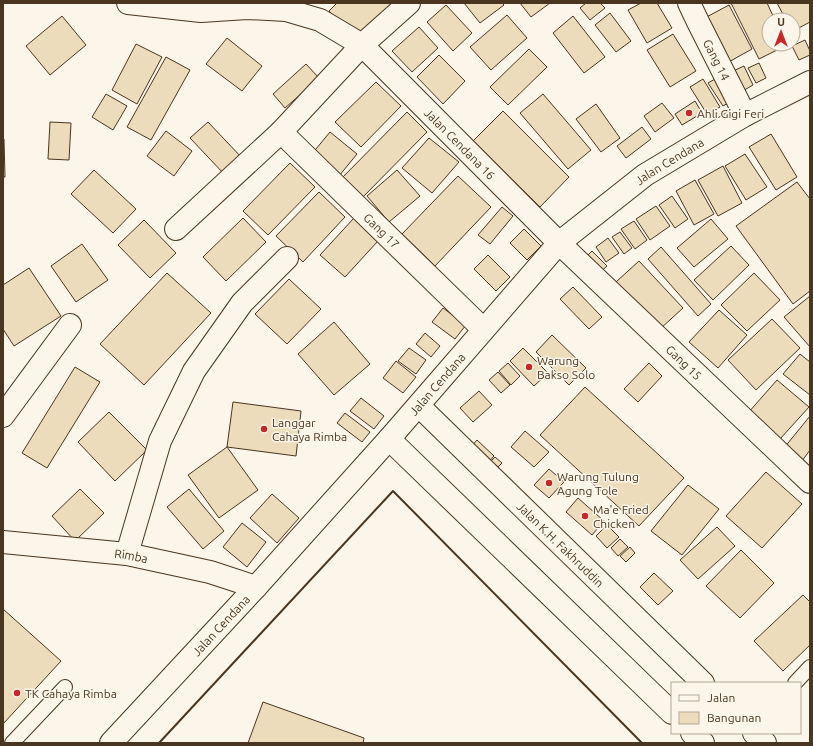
<svg xmlns="http://www.w3.org/2000/svg" width="813" height="746" font-family="Ubuntu,sans-serif">
  <style>
    .building { fill: #ecdcbc; stroke: #4a3520 }
    .lines { fill: none; stroke-linecap: round; stroke-linejoin: round }
    .service-casing { stroke: #4a3520; stroke-width: 16 }
    .minor-casing { stroke: #4a3520; stroke-width: 24 }
    .tertiary-casing { stroke: #4a3520; stroke-width: 24 }
    .service { stroke: #fbf6e9; stroke-width: 14 }
    .minor { stroke: #fbf6e9; stroke-width: 22 }
    .tertiary { stroke: #fbf6e9; stroke-width: 22 }
    .wall { stroke: #4a3520; stroke-width: 2 }
    .poi-dot { fill: #c62828; stroke: #fbf6e9; stroke-width: 1.5 }
    .labels { text-anchor: middle; dominant-baseline: central; stroke-width: 3; stroke-linejoin: round; paint-order: stroke }
    .street-label { font-size: 12px; fill: #4a3520; stroke: #fbf6e9 }
    .poi-label { font-size: 12px; fill: #4a3520; stroke: #fbf6e9; text-anchor: start }
  </style>
  <rect width="100%" height="100%" fill="#fbf6e9"/>
  <g class="building">
    <polygon points="337,3 394,3 357,40 329,11"/>
    <polygon points="464,3 502,3 504,5 480,23"/>
    <polygon points="520,3 550,3 531,17"/>
    <polygon points="586,3 600,3 605,8 590,20 580,8"/>
    <polygon points="641,3 657,3 672,28 647,43 628,10"/>
    <polygon points="731,3 767,3 775,20 769,20 769,44 787,45 759,59"/>
    <polygon points="777,3 810,3 810,22 793,31 793,20 786,20"/>
    <polygon points="446,5 472,33 453,51 427,22"/>
    <polygon points="729,5 752,49 725,64 701,20"/>
    <polygon points="610,13 631,41 616,52 595,25"/>
    <polygon points="507,15 527,38 491,70 470,47"/>
    <polygon points="62,16 86,45 50,75 26,46"/>
    <polygon points="573,16 605,57 584,73 553,33"/>
    <polygon points="419,27 438,48 412,72 392,51"/>
    <polygon points="673,34 696,71 670,87 647,50"/>
    <polygon points="227,38 262,66 242,91 206,64"/>
    <polygon points="805,40 810,51 810,55 799,60 792,46"/>
    <polygon points="136,44 162,57 137,104 112,90"/>
    <polygon points="529,49 547,67 508,105 490,87"/>
    <polygon points="439,55 465,81 443,104 417,77"/>
    <polygon points="166,57 190,70 151,140 127,127"/>
    <polygon points="759,63 766,78 756,83 748,68"/>
    <polygon points="306,64 319,78 285,108 273,94"/>
    <polygon points="744,66 753,85 741,92 731,72"/>
    <polygon points="722,75 736,98 723,106 708,83"/>
    <polygon points="703,79 720,107 707,114 690,87"/>
    <polygon points="376,82 401,106 361,147 335,122"/>
    <polygon points="106,94 127,106 113,130 92,117"/>
    <polygon points="543,94 591,150 568,169 520,113"/>
    <polygon points="695,101 702,113 682,125 675,114"/>
    <polygon points="662,103 674,118 655,132 644,116"/>
    <polygon points="596,104 620,138 601,152 576,119"/>
    <polygon points="503,111 569,177 540,207 473,141"/>
    <polygon points="407,112 427,132 361,199 341,179"/>
    <polygon points="50,122 71,123 69,160 48,159"/>
    <polygon points="208,122 243,159 225,175 190,138"/>
    <polygon points="642,127 651,139 626,158 617,146"/>
    <polygon points="166,131 192,151 174,176 147,156"/>
    <polygon points="330,132 357,154 339,176 311,155"/>
    <polygon points="771,134 797,177 776,190 749,147"/>
    <polygon points="429,138 459,162 432,193 402,168"/>
    <polygon points="3,139 4,139 5,177 3,177"/>
    <polygon points="745,154 767,187 746,200 725,166"/>
    <polygon points="290,163 315,187 268,235 243,211"/>
    <polygon points="723,166 742,203 718,216 698,180"/>
    <polygon points="94,170 136,209 113,233 71,194"/>
    <polygon points="397,170 420,196 389,222 367,196"/>
    <polygon points="458,176 491,207 435,266 402,234"/>
    <polygon points="695,180 714,214 694,225 676,191"/>
    <polygon points="797,182 810,199 810,291 793,304 736,226"/>
    <polygon points="319,192 345,217 303,262 276,236"/>
    <polygon points="672,196 688,219 675,228 659,205"/>
    <polygon points="656,206 670,226 650,240 636,219"/>
    <polygon points="502,207 513,216 490,244 478,235"/>
    <polygon points="243,218 266,242 226,281 203,257"/>
    <polygon points="354,218 378,241 345,277 320,255"/>
    <polygon points="711,219 728,239 694,267 677,248"/>
    <polygon points="144,220 176,253 150,278 118,245"/>
    <polygon points="634,221 647,240 635,249 621,229"/>
    <polygon points="524,229 541,246 527,260 510,243"/>
    <polygon points="620,232 632,248 624,254 612,237"/>
    <polygon points="608,238 619,253 606,262 596,247"/>
    <polygon points="82,244 108,280 76,302 51,266"/>
    <polygon points="731,246 749,265 713,300 694,280"/>
    <polygon points="661,247 711,304 698,316 648,259"/>
    <polygon points="592,251 607,266 598,274 584,259"/>
    <polygon points="488,255 510,277 496,291 474,269"/>
    <polygon points="639,261 683,308 660,329 616,282"/>
    <polygon points="29,268 61,316 14,346 3,329 3,285"/>
    <polygon points="167,273 211,313 144,385 100,344"/>
    <polygon points="754,273 780,300 747,331 721,305"/>
    <polygon points="289,279 321,309 287,344 255,314"/>
    <polygon points="573,287 602,317 589,329 560,299"/>
    <polygon points="810,296 810,347 784,317"/>
    <polygon points="443,308 466,325 455,339 432,322"/>
    <polygon points="719,310 747,335 718,368 689,342"/>
    <polygon points="772,319 800,348 756,390 728,360"/>
    <polygon points="334,322 370,364 334,395 298,354"/>
    <polygon points="425,333 440,346 431,357 416,344"/>
    <polygon points="552,335 586,368 569,385 536,352"/>
    <polygon points="409,348 426,360 416,374 398,361"/>
    <polygon points="523,348 548,373 534,386 510,361"/>
    <polygon points="800,354 810,362 810,395 783,374"/>
    <polygon points="396,361 416,377 403,393 383,378"/>
    <polygon points="508,363 520,376 511,385 499,371"/>
    <polygon points="649,363 662,376 638,402 624,389"/>
    <polygon points="75,367 100,382 47,468 22,453"/>
    <polygon points="498,372 510,385 501,393 489,380"/>
    <polygon points="777,380 809,407 780,439 748,413"/>
    <polygon points="585,387 684,478 639,526 540,435"/>
    <polygon points="479,391 492,405 473,422 460,408"/>
    <polygon points="361,398 384,416 374,429 350,411"/>
    <polygon points="233,402 301,411 296,456 227,447"/>
    <polygon points="109,412 147,450 115,481 78,442"/>
    <polygon points="345,413 370,432 362,442 337,423"/>
    <polygon points="810,416 810,450 802,461 784,448"/>
    <polygon points="525,431 549,452 534,467 511,447"/>
    <polygon points="477,440 494,456 486,465 469,449"/>
    <polygon points="227,447 258,490 219,518 188,475"/>
    <polygon points="495,457 502,463 494,471 487,465"/>
    <polygon points="549,469 564,482 549,498 534,485"/>
    <polygon points="766,472 802,504 762,548 726,516"/>
    <polygon points="688,485 719,509 682,555 651,531"/>
    <polygon points="80,489 104,513 75,541 52,516"/>
    <polygon points="189,489 224,531 203,549 167,507"/>
    <polygon points="272,494 299,518 277,543 250,518"/>
    <polygon points="578,498 604,521 592,535 566,512"/>
    <polygon points="242,523 266,542 247,567 223,547"/>
    <polygon points="607,525 619,537 607,548 596,536"/>
    <polygon points="717,527 735,546 698,579 680,560"/>
    <polygon points="620,539 628,547 618,556 611,548"/>
    <polygon points="630,547 635,553 626,562 620,556"/>
    <polygon points="741,550 774,583 740,618 706,586"/>
    <polygon points="654,573 673,591 658,605 640,587"/>
    <polygon points="803,595 810,602 810,645 783,671 754,641"/>
    <polygon points="3,609 61,661 3,724"/>
    <polygon points="263,702 364,738 363,743 248,743"/>
  </g>
  <g class="lines">
    <defs>
      <g id="service">
        <polyline points="795,683 810,667"/>
        <polyline points="12,743 65,687"/>
      </g>
      <g id="minor">
        <path id="s1" d="M128,3L201,11L247,8L286,10L320,20L362,45L559,243L810,482"/>
        <path id="s2" d="M689,3L698,22L745,115"/>
        <path id="s3" d="M281,132L483,329"/>
        <polyline points="176,229 281,132 362,45 409,3"/>
        <polyline points="3,416 70,325"/>
        <path id="s4" d="M3,542L127,554L210,572L256,587"/>
        <polyline points="127,554 160,441 194,371 242,303 287,258"/>
      </g>
      <g id="tertiary">
        <path id="s5" d="M419,406L703,683"/>
        <polyline points="389,439 672,713"/>
        <polyline points="692,733 703,743"/>
        <polyline points="754,733 765,743"/>
        <path id="s6" d="M111,743L256,587L389,439L559,243L645,175L745,115L810,82"/>
      </g>
    </defs>
    <use href="#service" class="service-casing"/>
    <use href="#minor" class="minor-casing"/>
    <use href="#tertiary" class="tertiary-casing"/>
    <use href="#service" class="service"/>
    <use href="#minor" class="minor"/>
    <use href="#tertiary" class="tertiary"/>
    <polyline class="wall" points="159,743 393,491 642,743"/>
  </g>
  <g class="poi-dot">
    <circle cx="689" cy="113" r="4"/>
    <circle cx="529" cy="367" r="4"/>
    <circle cx="264" cy="429" r="4"/>
    <circle cx="549" cy="483" r="4"/>
    <circle cx="585" cy="516" r="4"/>
    <circle cx="17" cy="693" r="4"/>
  </g>
  <g class="labels">
    <g class="street-label">
      <text stroke="none"><textPath href="#s2" startOffset="63">Gang 14</textPath></text>
      <text stroke="none"><textPath href="#s1" startOffset="382">Jalan Cendana 16</textPath></text>
      <text stroke="none"><textPath href="#s6" startOffset="809">Jalan Cendana</textPath></text>
      <text stroke="none"><textPath href="#s3" startOffset="141">Gang 17</textPath></text>
      <text stroke="none"><textPath href="#s1" startOffset="695">Gang 15</textPath></text>
      <text stroke="none"><textPath href="#s6" startOffset="485">Jalan Cendana</textPath></text>
      <text stroke="none"><textPath href="#s5" startOffset="198">Jalan K.H. Fakhruddin</textPath></text>
      <text stroke="none"><textPath href="#s4" startOffset="129">Rimba</textPath></text>
      <text stroke="none"><textPath href="#s6" startOffset="161">Jalan Cendana</textPath></text>
    </g>
    <g class="poi-label">
      <text x="697" y="113">Ahli Gigi Feri</text>
      <text x="537" y="360">Warung<tspan x="537" dy="14">Bakso Solo</tspan></text>
      <text x="272" y="422">Langgar<tspan x="272" dy="14">Cahaya Rimba</tspan></text>
      <text x="557" y="476">Warung Tulung<tspan x="557" dy="14">Agung Tole</tspan></text>
      <text x="593" y="509">Ma'e Fried<tspan x="593" dy="14">Chicken</tspan></text>
      <text x="25" y="693">TK Cahaya Rimba</text>
    </g>
  </g>
  <rect width="813" height="746" fill="none" stroke="#4a3520" stroke-width="8"/>
  <rect x="671" y="682" width="130" height="52" fill="#fbf6e9" stroke="#b4a999"/>
  <rect x="679" y="695" width="20" height="6" fill="#fbf6e9" stroke="#b4a999"/>
  <text x="707" y="702" font-size="12" fill="#4a3520">Jalan</text>
  <rect x="679" y="712" width="20" height="12" fill="#ecdcbc" stroke="#b4a999"/>
  <text x="707" y="722" font-size="12" fill="#4a3520">Bangunan</text>
  <g transform="translate(781 32)"><circle r="19" fill="#fbf6e9" stroke="#b4a999"/>
  <path d="M0-3L7 15L0 10L-7 15Z" fill="#c62828"/>
  <text y="-6" font-size="11" font-weight="bold" text-anchor="middle" fill="#4a3520">U</text>
  </g>
</svg>
